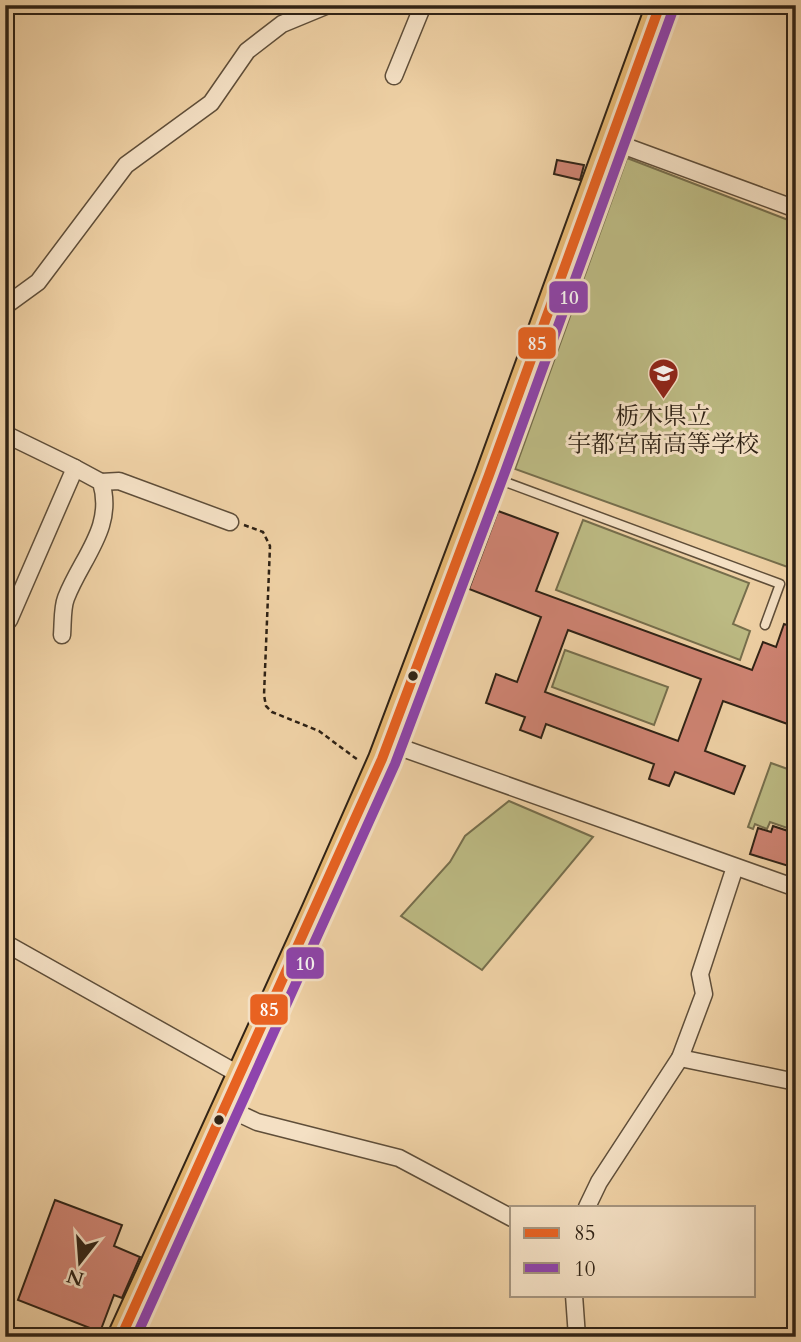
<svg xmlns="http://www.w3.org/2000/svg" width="801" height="1342" font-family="Cardo,'Noto Serif JP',serif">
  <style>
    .green { fill: #bcba83; stroke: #766e4c; stroke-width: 2 }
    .building { fill: #ce8372; stroke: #2f2215; stroke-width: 2; fill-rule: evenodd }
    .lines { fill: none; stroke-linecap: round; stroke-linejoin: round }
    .service-casing { stroke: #5f4e39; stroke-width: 11 }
    .minor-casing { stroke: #5f4e39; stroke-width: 19 }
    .primary-casing { stroke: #2f2215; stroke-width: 30 }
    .path { stroke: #2f2215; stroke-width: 2.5; stroke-dasharray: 5 3.5; stroke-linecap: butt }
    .service { stroke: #f4e0c4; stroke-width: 8 }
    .minor { stroke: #f4e0c4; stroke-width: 16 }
    .primary { stroke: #e7b872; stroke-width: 26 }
    .bus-1-casing { stroke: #f4e0c4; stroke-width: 16 }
    .bus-2-casing { stroke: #f4e0c4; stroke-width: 16 }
    .bus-1 { stroke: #e86221; stroke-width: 10 }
    .bus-2 { stroke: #8e44ad; stroke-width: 10 }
    .bus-dot { fill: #2f2215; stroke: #f4e0c4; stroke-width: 2.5 }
    .labels { text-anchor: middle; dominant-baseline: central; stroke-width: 6; stroke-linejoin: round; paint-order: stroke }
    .poi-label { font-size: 24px; fill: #2f2215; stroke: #f4e0c4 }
    .line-badge { stroke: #f4e0c4; stroke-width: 2.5 }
    .badge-label { font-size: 19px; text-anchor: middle; font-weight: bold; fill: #fff }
  </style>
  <rect width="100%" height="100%" fill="#eed0a4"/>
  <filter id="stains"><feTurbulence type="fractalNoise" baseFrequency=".00286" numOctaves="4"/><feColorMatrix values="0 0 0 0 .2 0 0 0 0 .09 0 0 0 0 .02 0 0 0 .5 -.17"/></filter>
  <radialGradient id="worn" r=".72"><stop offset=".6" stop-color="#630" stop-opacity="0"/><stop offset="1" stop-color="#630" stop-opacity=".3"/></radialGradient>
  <g class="green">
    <polygon points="627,158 796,223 796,570 515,469"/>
    <polygon points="583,520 749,583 733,624 750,631 740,660 556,590"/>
    <polygon points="565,650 668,687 654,725 552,687"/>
    <polygon points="771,763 796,772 796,839 791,837 793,830 770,822 767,829 755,824 753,829 748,827"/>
    <polygon points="509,801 593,837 482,970 401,916 450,862 465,836"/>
  </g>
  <g class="building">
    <polygon points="557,160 584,165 580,180 554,174"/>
    <path d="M498,511L558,533L536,591L752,670L763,642L776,647L784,624L796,628V727L723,701L705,751L745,766L734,794L675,772L669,786L649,779L654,764L546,724L541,738L520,730L525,717L486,703L496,674L517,682L541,617L469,589ZM568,630L701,679L678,741L545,692Z"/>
    <polygon points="773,826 791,832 789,838 796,840 796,855 792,867 750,854 758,828 771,832"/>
    <polygon points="55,1200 122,1225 114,1246 140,1257 122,1298 114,1295 100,1332 18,1300"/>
  </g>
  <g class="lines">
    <defs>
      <polyline id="service" points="492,477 780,584 765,625"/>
      <g id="minor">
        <polyline points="394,76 423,5"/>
        <polyline points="611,141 796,209"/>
        <polyline points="5,306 38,282 126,165 211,103 247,51 282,24 328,5"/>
        <polyline points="5,434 75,468 9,620"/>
        <polyline points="101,482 119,481 230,522"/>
        <path d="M62,635C63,623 62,608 66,598C82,557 115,527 101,482L75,468"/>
        <polyline points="388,743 796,888"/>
        <polyline points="5,943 240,1075"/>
        <polyline points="680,1058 796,1082"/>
        <polyline points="225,1107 257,1122 399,1158 512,1218"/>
        <polyline points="587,1207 599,1182 680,1058 704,994 700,974 735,867"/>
        <polyline points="574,1295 577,1337"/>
      </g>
      <polyline id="primary" points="121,1337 315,911 382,759 489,475 660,5"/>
    </defs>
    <use href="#service" class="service-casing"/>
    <use href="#minor" class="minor-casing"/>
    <use href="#primary" class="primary-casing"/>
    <polyline class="path" points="244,525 263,532 270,546 264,695 266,706 272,712 319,731 358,760"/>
    <use href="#service" class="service"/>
    <use href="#minor" class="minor"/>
    <use href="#primary" class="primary"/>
    <defs>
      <polyline id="bus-1" points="121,1337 382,759 489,475 660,5"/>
      <polyline id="bus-2" points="136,1337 395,764 502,480 673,10"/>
    </defs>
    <use href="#bus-1" class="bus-1-casing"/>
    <use href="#bus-2" class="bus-2-casing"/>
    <use href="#bus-1" class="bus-1"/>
    <use href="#bus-2" class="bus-2"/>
  </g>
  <defs>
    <symbol id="school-pin" viewBox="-11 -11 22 30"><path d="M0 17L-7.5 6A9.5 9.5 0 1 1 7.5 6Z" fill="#8f2418" stroke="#f4e0c4"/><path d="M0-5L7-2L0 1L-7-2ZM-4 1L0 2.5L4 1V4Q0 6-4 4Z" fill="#fff"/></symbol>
  </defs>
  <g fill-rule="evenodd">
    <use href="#school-pin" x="646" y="356" width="35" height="47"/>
  </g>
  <g class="bus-dot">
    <circle cx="413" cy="676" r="6"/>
    <circle cx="219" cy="1120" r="6"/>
  </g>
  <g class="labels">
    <g class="poi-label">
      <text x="663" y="416">栃木県立<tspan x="663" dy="28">宇都宮南高等学校</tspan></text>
    </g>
  </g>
  <g class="line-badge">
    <rect x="548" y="280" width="41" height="34" rx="7" fill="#8e44ad"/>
    <rect x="517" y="326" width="40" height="34" rx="7" fill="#e86221"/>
    <rect x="285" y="946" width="40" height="34" rx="7" fill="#8e44ad"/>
    <rect x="249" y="993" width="40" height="33" rx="7" fill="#e86221"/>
  </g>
  <g class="badge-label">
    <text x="569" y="304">10</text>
    <text x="537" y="350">85</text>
    <text x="305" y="970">10</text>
    <text x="269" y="1016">85</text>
  </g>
  <rect width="801" height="1342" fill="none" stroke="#eed0a4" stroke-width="28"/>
  <rect x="7" y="7" width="787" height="1328" fill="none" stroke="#2f2215" stroke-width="3.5"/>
  <rect x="14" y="14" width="773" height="1314" fill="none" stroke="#2f2215" stroke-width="2"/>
  <rect x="510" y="1206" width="245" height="91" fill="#f4e0c4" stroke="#a5947e" stroke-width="2"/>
  <rect x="524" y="1228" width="35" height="10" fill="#e86221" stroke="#a5947e" stroke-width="2"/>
  <text x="574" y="1240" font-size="21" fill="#2f2215">85</text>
  <rect x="524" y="1263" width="35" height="10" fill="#8e44ad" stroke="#a5947e" stroke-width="2"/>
  <text x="574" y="1276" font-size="21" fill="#2f2215">10</text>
  <g transform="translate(80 1262) rotate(197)" stroke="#f4e0c4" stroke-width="5" paint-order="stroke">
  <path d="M0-5L12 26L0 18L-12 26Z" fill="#2f2215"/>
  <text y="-10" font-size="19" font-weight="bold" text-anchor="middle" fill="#2f2215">N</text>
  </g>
  <rect width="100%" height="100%" filter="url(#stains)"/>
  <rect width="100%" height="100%" fill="url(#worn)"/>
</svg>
